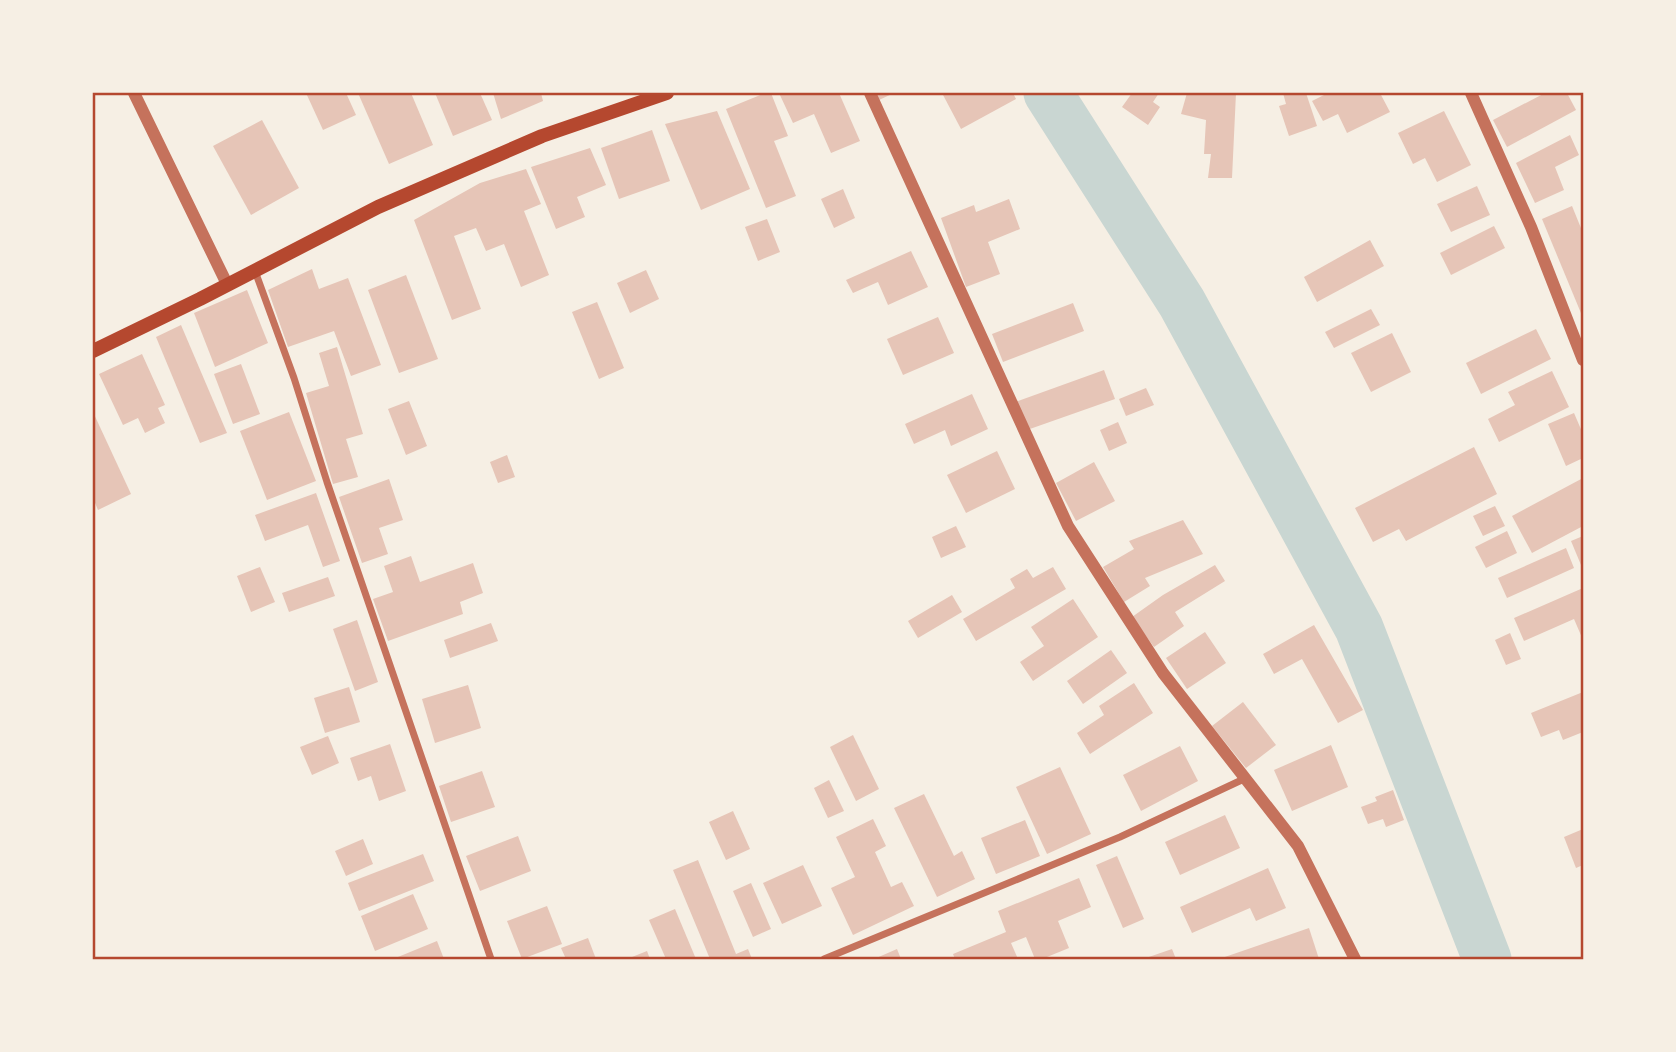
<svg xmlns="http://www.w3.org/2000/svg" width="1676" height="1052" font-family="'Times New Roman',serif">
  <style>
    .lines { fill: none; stroke-linecap: round; stroke-linejoin: round }
    .river { stroke: #c9d6d2; stroke-width: 49 }
    .building { fill: #e6c5b7 }
    .minor { stroke: #c5725c; stroke-width: 7 }
    .tertiary { stroke: #c5725c; stroke-width: 12 }
    .secondary { stroke: #b5482f; stroke-width: 14 }
    .neatline { fill: none; stroke: #b5482f; stroke-width: 2.5 }
  </style>
  <rect width="100%" height="100%" fill="#f6efe4"/>
  <g class="lines">
    <polyline class="river" points="1048,93 1182,303 1359,628 1487,959"/>
  </g>
  <g class="building">
    <polygon points="306,93 346,93 356,115 323,130"/>
    <polygon points="358,93 411,93 433,145 389,164"/>
    <polygon points="435,93 480,93 492,120 453,136"/>
    <polygon points="493,93 541,93 543,101 501,119"/>
    <polygon points="765,93 771,93 788,136 774,141 796,196 766,208 726,109"/>
    <polygon points="779,93 839,93 860,141 831,153 814,114 793,123"/>
    <polygon points="876,93 894,93 879,100"/>
    <polygon points="942,93 1013,93 1016,99 961,129"/>
    <polygon points="1132,93 1159,93 1153,102 1160,107 1148,125 1122,107"/>
    <polygon points="1187,93 1236,93 1232,178 1208,178 1211,154 1204,154 1206,120 1181,114"/>
    <polygon points="1283,93 1306,93 1317,126 1289,136 1279,106 1286,104"/>
    <polygon points="1328,93 1380,93 1390,112 1347,133 1338,114 1323,121 1312,101"/>
    <polygon points="1545,93 1567,93 1576,110 1507,147 1493,120"/>
    <polygon points="717,111 750,189 701,210 665,124"/>
    <polygon points="1444,111 1471,165 1437,182 1425,158 1413,164 1398,133"/>
    <polygon points="262,120 299,188 251,215 213,146"/>
    <polygon points="652,130 670,181 619,199 601,148"/>
    <polygon points="1570,135 1579,155 1555,167 1564,190 1535,203 1516,163"/>
    <polygon points="590,148 606,185 577,197 585,217 556,229 531,167"/>
    <polygon points="526,169 541,204 524,211 549,275 521,287 504,244 486,251 476,228 454,236 481,309 452,320 414,220 480,183"/>
    <polygon points="1477,186 1490,215 1451,232 1437,204"/>
    <polygon points="843,189 855,218 834,228 821,199"/>
    <polygon points="1009,199 1020,229 988,242 1000,274 966,287 941,218 974,205 976,212"/>
    <polygon points="1572,206 1583,233 1583,318 1542,219"/>
    <polygon points="767,219 780,252 758,261 745,227"/>
    <polygon points="1494,226 1505,248 1451,275 1440,253"/>
    <polygon points="1370,240 1384,266 1317,302 1304,277"/>
    <polygon points="911,251 928,287 888,305 878,282 853,293 846,280"/>
    <polygon points="312,269 319,289 348,278 381,365 351,376 334,331 288,347 268,290"/>
    <polygon points="646,270 659,299 630,313 617,283"/>
    <polygon points="406,275 438,359 399,373 368,290"/>
    <polygon points="247,290 268,343 215,367 194,313"/>
    <polygon points="597,302 624,368 599,379 572,312"/>
    <polygon points="1073,303 1084,331 1003,362 992,334"/>
    <polygon points="1371,309 1380,325 1334,348 1325,332"/>
    <polygon points="938,317 954,353 903,375 887,339"/>
    <polygon points="181,325 227,433 200,443 156,337"/>
    <polygon points="1536,329 1551,359 1481,394 1466,363"/>
    <polygon points="1392,333 1411,372 1371,392 1351,353"/>
    <polygon points="337,347 363,434 346,439 358,477 333,484 306,393 329,386 319,353"/>
    <polygon points="142,354 165,405 158,408 165,423 145,433 138,418 123,425 99,374"/>
    <polygon points="241,364 260,414 233,424 214,374"/>
    <polygon points="1104,370 1115,399 1027,430 1015,402"/>
    <polygon points="1552,371 1569,407 1499,442 1488,419 1515,405 1508,392"/>
    <polygon points="1146,388 1154,405 1126,416 1119,399"/>
    <polygon points="972,394 988,429 951,446 945,430 914,444 905,424"/>
    <polygon points="409,401 427,446 406,455 388,409"/>
    <polygon points="93,412 131,494 98,510 93,498"/>
    <polygon points="289,412 316,481 267,500 240,431"/>
    <polygon points="1574,413 1583,434 1583,458 1566,466 1548,424"/>
    <polygon points="1118,422 1127,443 1109,451 1100,430"/>
    <polygon points="1474,447 1497,494 1406,541 1399,529 1373,542 1355,508"/>
    <polygon points="997,451 1015,489 966,513 947,475"/>
    <polygon points="507,455 515,477 498,483 490,462"/>
    <polygon points="1094,462 1115,501 1076,521 1056,483"/>
    <polygon points="1583,478 1583,526 1532,553 1512,516"/>
    <polygon points="389,479 403,520 379,528 388,554 362,563 339,497"/>
    <polygon points="316,493 340,561 323,567 308,525 265,541 255,515"/>
    <polygon points="1495,506 1505,526 1483,536 1473,516"/>
    <polygon points="1183,520 1203,554 1145,578 1150,586 1124,602 1103,567 1134,549 1129,541"/>
    <polygon points="956,526 966,547 941,558 932,537"/>
    <polygon points="1507,531 1517,553 1486,568 1475,547"/>
    <polygon points="1583,536 1583,564 1581,565 1571,541"/>
    <polygon points="1566,548 1574,568 1507,598 1498,578"/>
    <polygon points="411,556 420,582 473,563 483,593 460,602 463,614 388,641 373,599 393,592 384,566"/>
    <polygon points="1215,565 1225,581 1175,612 1184,626 1154,647 1132,617 1163,595"/>
    <polygon points="260,567 275,602 251,612 237,576"/>
    <polygon points="1053,567 1066,589 976,641 963,619 1015,588 1010,579 1027,569 1033,578"/>
    <polygon points="328,577 335,596 289,612 282,593"/>
    <polygon points="1583,588 1583,640 1574,619 1524,641 1514,618"/>
    <polygon points="952,595 962,612 918,638 908,621"/>
    <polygon points="1073,599 1098,637 1033,681 1020,662 1044,646 1031,627"/>
    <polygon points="357,620 378,682 355,691 333,629"/>
    <polygon points="491,623 498,641 450,658 444,640"/>
    <polygon points="1314,625 1363,710 1338,723 1302,659 1274,674 1263,654"/>
    <polygon points="1205,632 1226,663 1187,689 1166,658"/>
    <polygon points="1510,633 1521,659 1506,665 1495,640"/>
    <polygon points="1111,650 1127,673 1083,704 1067,681"/>
    <polygon points="1134,683 1153,713 1090,754 1077,733 1104,715 1099,706"/>
    <polygon points="468,685 481,728 435,743 422,699"/>
    <polygon points="349,687 360,722 325,733 314,698"/>
    <polygon points="1583,692 1583,732 1563,740 1559,730 1541,737 1531,713"/>
    <polygon points="1243,702 1276,745 1246,768 1212,726"/>
    <polygon points="853,735 879,789 856,801 830,747"/>
    <polygon points="328,736 339,763 312,775 300,747"/>
    <polygon points="390,744 406,791 379,801 371,776 358,781 350,758"/>
    <polygon points="1331,745 1348,787 1292,811 1274,770"/>
    <polygon points="1180,746 1198,781 1141,811 1123,775"/>
    <polygon points="1060,767 1091,834 1047,854 1016,787"/>
    <polygon points="482,771 495,807 451,822 439,786"/>
    <polygon points="829,780 844,811 828,818 814,788"/>
    <polygon points="1393,790 1404,820 1386,827 1383,819 1368,824 1361,807 1377,801 1375,797"/>
    <polygon points="924,794 954,856 962,851 975,879 937,897 894,808"/>
    <polygon points="733,811 750,849 726,860 709,822"/>
    <polygon points="1225,815 1240,848 1180,875 1165,842"/>
    <polygon points="873,819 886,846 875,852 891,887 902,882 914,906 853,935 831,888 855,877 836,837"/>
    <polygon points="1025,820 1040,856 996,874 981,838"/>
    <polygon points="1583,829 1583,865 1576,868 1564,837"/>
    <polygon points="518,836 531,871 480,891 466,856"/>
    <polygon points="363,839 373,864 346,876 335,851"/>
    <polygon points="423,854 434,881 359,911 348,883"/>
    <polygon points="1117,856 1144,919 1123,928 1096,865"/>
    <polygon points="698,860 736,954 748,949 752,959 710,959 673,870"/>
    <polygon points="803,865 822,906 782,924 763,883"/>
    <polygon points="1268,868 1286,908 1256,921 1250,908 1192,933 1180,907"/>
    <polygon points="1079,878 1091,907 1058,921 1069,948 1042,959 1035,959 1026,937 1011,943 1018,959 955,959 953,954 1006,932 998,911"/>
    <polygon points="751,883 771,929 753,937 733,891"/>
    <polygon points="413,894 428,929 375,951 361,916"/>
    <polygon points="547,906 562,944 522,959 507,921"/>
    <polygon points="675,909 696,959 666,959 649,920"/>
    <polygon points="1309,928 1319,959 1219,959"/>
    <polygon points="588,938 596,959 566,959 561,948"/>
    <polygon points="437,941 444,959 393,959"/>
    <polygon points="897,949 901,959 874,959"/>
    <polygon points="1172,949 1176,959 1143,959"/>
    <polygon points="647,951 650,959 627,959"/>
  </g>
  <g class="lines">
    <g class="minor">
      <polyline points="255,271 294,378 327,482 491,959"/>
      <polyline points="824,959 1120,837 1246,778"/>
    </g>
    <g class="tertiary">
      <polyline points="134,93 227,284"/>
      <polyline points="870,93 1068,526 1163,673 1298,846 1355,959"/>
      <polyline points="1471,93 1531,227 1583,360"/>
    </g>
    <polyline class="secondary" points="93,351 200,299 378,207 542,136 667,93"/>
  </g>
  <rect width="1676" height="1052" fill="none" stroke="#f6efe4" stroke-width="189"/>
  <rect x="94" y="94" width="1488" height="864" class="neatline"/>
</svg>
